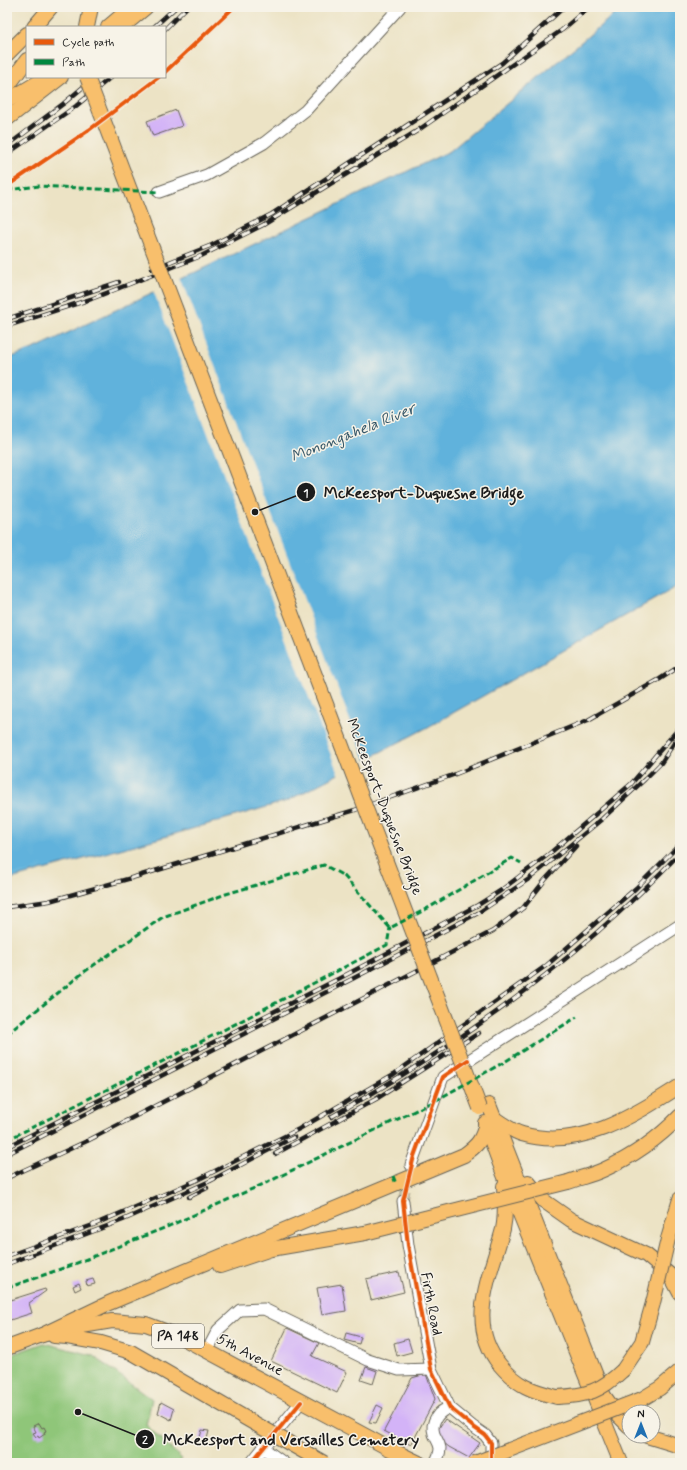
<svg xmlns="http://www.w3.org/2000/svg" width="687" height="1470" font-family="Mynerve,sans-serif">
  <style>
    .green { fill: #8fc679; stroke: #56714a }
    .water { fill: #60b2dc; stroke: #3e677c }
    .pier { fill: #ece3c5 }
    .building { fill: #d3b3f7 }
    .lines { fill: none; stroke-linecap: round; stroke-linejoin: round }
    .minor-tunnel { stroke: #c2bba3; stroke-width: 11; stroke-dasharray: 11 5.5; stroke-linecap: butt }
    .minor-casing { stroke: #656257; stroke-width: 13 }
    .major-casing { stroke: #656257; stroke-width: 16 }
    .minor { stroke: #fff; stroke-width: 11 }
    .major { stroke: #f8bf6c; stroke-width: 14 }
    .rail-casing { stroke: #1c1c1c; stroke-width: 4.5 }
    .rail { stroke: #f7f3e8; stroke-width: 3; stroke-dasharray: 9; stroke-linecap: butt }
    .major-bridge-casing { stroke: #656257; stroke-width: 16; stroke-linecap: butt }
    .major-bridge { stroke: #f8bf6c; stroke-width: 14 }
    .quiet { stroke: #00873e; stroke-width: 3; stroke-dasharray: 6 3; stroke-linecap: butt }
    .cycleway-casing { stroke: #f7f3e8; stroke-width: 6 }
    .cycleway { stroke: #e8590c; stroke-width: 4 }
    .labels { text-anchor: middle; dominant-baseline: central; stroke-width: 3; stroke-linejoin: round; paint-order: stroke }
    .shield { fill: #f7f3e8; stroke: #5e5c59; stroke-width: 1 }
    .shield-label { font-size: 14px; font-weight: bold; fill: #1c1c1c }
    .street-label { font-size: 15px; fill: #1c1c1c; stroke: #f7f3e8 }
    .water-label { font-size: 16px; font-style: italic; fill: #375869; stroke: #f7f3e8 }
    .leader { fill: none; stroke: #1c1c1c; stroke-width: 1.5 }
    .callout-dot { fill: #1c1c1c; stroke: #f7f3e8; stroke-width: 1.5 }
    .mark-label { font-size: 12px; text-anchor: middle; font-weight: bold; fill: #fff }
    .callout-label { font-size: 16px; text-anchor: middle; font-weight: bold; fill: #1c1c1c; stroke: #f7f3e8; stroke-width: 3; stroke-linejoin: round; paint-order: stroke }
  </style>
  <rect width="100%" height="100%" fill="#f7f3e8"/>
  <filter id="ink" filterUnits="userSpaceOnUse"><feTurbulence type="fractalNoise" baseFrequency=".025" numOctaves="2"/><feDisplacementMap in="SourceGraphic" scale="8" xChannelSelector="R" yChannelSelector="G"/><feConvolveMatrix kernelMatrix="1 2 1 2 8 2 1 2 1" color-interpolation-filters="sRGB"/></filter>
  <filter id="wash" filterUnits="userSpaceOnUse"><feTurbulence type="fractalNoise" baseFrequency=".012" numOctaves="4" result="noise"/><feDisplacementMap in="SourceGraphic" scale="16" xChannelSelector="R" yChannelSelector="G"/><feGaussianBlur stdDeviation="0.9" result="paint"/><feColorMatrix in="noise" values="0 0 0 0 0 0 0 0 0 0 0 0 0 0 0 0 0 1.4 0 .05"/><feComposite in="paint" operator="in"/></filter>
  <g filter="url(#wash)">
    <rect width="100%" height="100%" fill="#ece3c5"/>
    <polygon class="green" points="44,1343 92,1355 152,1399 146,1425 182,1459 179,1463 7,1463 7,1356"/>
    <polygon class="water" points="623,7 680,7 680,585 428,727 287,801 171,835 7,880 7,359 38,347 450,151"/>
    <polygon class="pier" points="181,277 366,762 339,776 153,290"/>
    <g id="blocks">
      <g class="building">
        <polygon points="176,110 182,126 153,136 147,121"/>
        <polygon points="399,1272 404,1292 371,1300 366,1279"/>
        <polygon points="93,1279 95,1284 87,1286 86,1281"/>
        <polygon points="79,1283 81,1288 75,1291 73,1286"/>
        <polygon points="342,1284 346,1311 322,1315 317,1288"/>
        <polygon points="45,1289 46,1291 29,1303 32,1313 7,1321 7,1301"/>
        <polygon points="287,1328 319,1343 312,1356 347,1372 337,1393 271,1361"/>
        <polygon points="346,1333 361,1337 359,1344 344,1340"/>
        <polygon points="408,1339 412,1352 397,1356 394,1343"/>
        <polygon points="366,1367 377,1371 373,1384 361,1380"/>
        <polygon points="426,1374 435,1399 411,1445 384,1431 412,1378"/>
        <polygon points="161,1402 174,1409 171,1420 158,1413"/>
        <polygon points="377,1405 383,1408 376,1423 369,1422"/>
        <polygon points="445,1419 480,1443 469,1458 449,1447 434,1435"/>
        <polygon points="39,1423 42,1428 44,1427 46,1431 44,1432 45,1434 39,1438 38,1436 36,1437 33,1433 36,1432 33,1426"/>
        <polygon points="202,1430 209,1431 206,1443 199,1441"/>
      </g>
    </g>
  </g>
  <g filter="url(#ink)">
    <use href="#blocks" fill-opacity="0" stroke="#656257" stroke-width="1"/>
    <g class="lines">
      <polyline class="minor-tunnel" points="403,1201 409,1172"/>
      <defs>
        <g id="minor">
          <polyline points="159,192 207,175 264,143 306,110 400,7"/>
          <polyline points="411,1165 443,1077 680,925"/>
          <polyline points="403,1201 408,1245 431,1369 450,1408 472,1426 485,1435 491,1443 491,1463"/>
          <polyline points="207,1351 218,1330 240,1310 264,1309 368,1360 399,1370 431,1369"/>
          <polyline points="263,1448 284,1463"/>
          <polyline points="251,1463 301,1402"/>
          <path d="M435,1463C438,1458 440,1454 440,1448C439,1442 436,1439 434,1434C430,1422 439,1410 450,1408"/>
        </g>
        <g id="major">
          <polyline points="34,27 51,7"/>
          <polyline points="87,27 91,7"/>
          <polyline points="108,27 128,10"/>
          <polyline points="122,27 146,7"/>
          <polyline points="7,54 27,34"/>
          <polyline points="7,87 27,60"/>
          <polyline points="7,101 47,77"/>
          <polyline points="7,119 61,77"/>
          <polyline points="489,1105 604,1396 617,1414 629,1426"/>
          <path d="M495,1119C503,1124 512,1131 522,1134C579,1151 633,1116 680,1086"/>
          <polyline points="485,1123 503,1172 621,1463"/>
          <polyline points="528,1182 544,1201 571,1220 646,1255 671,1276 680,1293"/>
          <path d="M568,1182C579,1178 592,1175 603,1170C632,1157 658,1139 680,1116"/>
          <path d="M504,1186C505,1201 506,1215 503,1229C491,1275 465,1323 500,1365C518,1386 532,1391 557,1397"/>
          <polyline points="668,1239 680,1199"/>
          <polyline points="220,1266 271,1249 365,1233"/>
          <path d="M42,1335L109,1303L464,1155C478,1145 482,1140 486,1124"/>
          <polyline points="54,1336 67,1337 101,1343 131,1352 261,1427"/>
          <polyline points="7,1348 42,1335 76,1327 112,1321 146,1324 181,1337 390,1449 419,1463"/>
          <polyline points="623,1370 642,1342 653,1303"/>
          <polyline points="642,1399 660,1388 680,1371"/>
          <polyline points="647,1436 680,1446"/>
        </g>
      </defs>
      <use href="#minor" class="minor-casing"/>
      <use href="#major" class="major-casing"/>
      <use href="#minor" class="minor"/>
      <use href="#major" class="major"/>
      <defs>
        <g id="rail">
          <polyline points="154,27 176,7"/>
          <polyline points="165,29 187,7"/>
          <polyline points="7,146 63,104 95,77"/>
          <polyline points="7,154 76,106 111,77"/>
          <polyline points="152,269 212,245 272,214 502,63 564,7"/>
          <polyline points="7,319 119,282"/>
          <polyline points="7,326 91,299 201,256 263,225 417,131 562,30 589,7"/>
          <polyline points="7,907 49,901 135,877 355,810 453,775 588,720 660,679 680,666"/>
          <path d="M331,1117C458,1046 579,959 680,853"/>
          <polyline points="7,1147 340,978 478,905 500,891 549,854 631,784 680,727"/>
          <polyline points="7,1154 354,978 478,913 529,879 602,819 645,779 661,763 680,734"/>
          <polyline points="275,1154 376,1099 479,1033"/>
          <polyline points="7,1178 87,1141 320,1021 493,931 523,908 545,880 576,846"/>
          <polyline points="189,1197 207,1188"/>
          <polyline points="7,1256 93,1225 197,1180 299,1129 394,1074 547,965 636,888 680,844"/>
          <polyline points="7,1264 123,1220 210,1181 294,1137"/>
        </g>
      </defs>
      <use href="#rail" class="rail-casing"/>
      <use href="#rail" class="rail"/>
      <defs>
        <g id="major-bridge">
          <polyline points="87,77 480,1108"/>
          <polyline points="365,1233 568,1182"/>
          <polyline points="653,1303 668,1239"/>
          <path d="M557,1397C587,1396 601,1391 623,1370"/>
          <polyline points="261,1427 324,1463"/>
          <polyline points="475,1463 642,1399"/>
        </g>
      </defs>
      <use href="#major-bridge" class="major-bridge-casing"/>
      <use href="#major-bridge" class="major-bridge"/>
      <g class="quiet">
        <polyline points="7,190 39,186 159,192"/>
        <polyline points="7,1034 84,972 163,917 226,894 324,865 344,876 390,928 430,907 512,858 521,863"/>
        <polyline points="7,1140 189,1048 387,945 390,928"/>
        <polyline points="393,1176 396,1184"/>
        <polyline points="7,1288 72,1265 169,1226 268,1182 433,1102 506,1061 577,1017"/>
      </g>
      <defs>
        <g id="cycleway">
          <polyline points="165,72 234,7"/>
          <polyline points="7,186 89,130 159,77"/>
          <polyline points="468,1060 443,1077 414,1156 403,1201 408,1245 431,1369 450,1408 472,1426 485,1435 491,1443 491,1463"/>
          <polyline points="251,1463 301,1402"/>
        </g>
      </defs>
      <use href="#cycleway" class="cycleway-casing"/>
      <use href="#cycleway" class="cycleway"/>
    </g>
  </g>
  <g class="labels">
    <rect class="shield" x="152" y="1324" width="52" height="24" rx="3"/>
    <g class="shield-label">
      <text x="178" y="1336">PA 148</text>
    </g>
    <g class="street-label">
      <text transform="translate(384 807) rotate(69)">McKeesport-Duquesne Bridge</text>
      <text transform="translate(431 1304) rotate(79)">Firth Road</text>
      <text transform="translate(250 1355) rotate(28)">5th Avenue</text>
    </g>
    <g class="water-label">
      <text transform="translate(353 433) rotate(-22)">Monongahela River</text>
    </g>
  </g>
  <path class="leader" d="M255 512L306 492M78 1412L145 1439"/>
  <g class="callout-dot">
    <circle cx="255" cy="512" r="4"/>
    <circle cx="78" cy="1412" r="4"/>
    <circle cx="306" cy="492" r="10"/>
    <circle cx="145" cy="1439" r="10"/>
  </g>
  <g class="mark-label">
    <text x="306" y="497">1</text>
    <text x="145" y="1444">2</text>
  </g>
  <g class="callout-label">
    <text x="424" y="498">McKeesport-Duquesne Bridge</text>
    <text x="291" y="1445">McKeesport and Versailles Cemetery</text>
  </g>
  <rect width="687" height="1470" fill="none" stroke="#f7f3e8" stroke-width="24"/>
  <rect x="26" y="26" width="140" height="52" fill="#f7f3e8" stroke="#9f9d96"/>
  <rect x="34" y="39" width="20" height="6" fill="#e8590c" stroke="#9f9d96"/>
  <text x="62" y="46" font-size="12" fill="#1c1c1c">Cycle path</text>
  <rect x="34" y="59" width="20" height="6" fill="#00873e" stroke="#9f9d96"/>
  <text x="62" y="66" font-size="12" fill="#1c1c1c">Path</text>
  <g transform="translate(641 1424)"><circle r="19" fill="#f7f3e8" stroke="#9f9d96"/>
  <path d="M0-3L7 15L0 10L-7 15Z" fill="#1f6fb2"/>
  <text y="-6" font-size="11" font-weight="bold" text-anchor="middle" fill="#1c1c1c">N</text>
  </g>
</svg>
